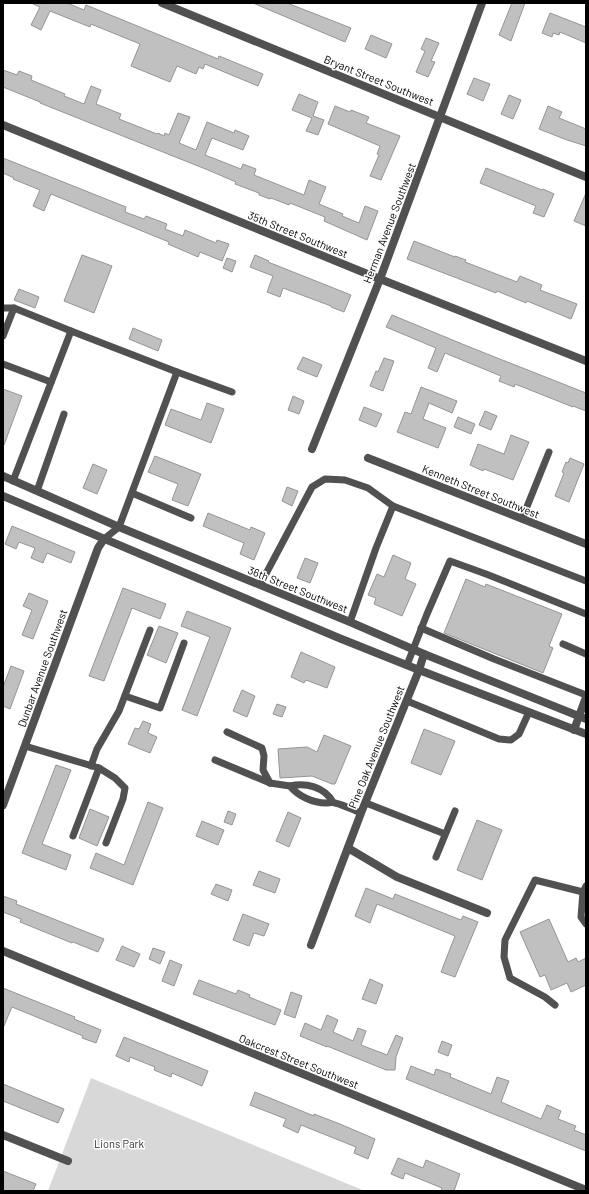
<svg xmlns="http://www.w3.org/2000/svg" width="589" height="1194" font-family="Barlow,sans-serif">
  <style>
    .green { fill: #d8d8d8 }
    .building { fill: #c0c0c0; stroke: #959595 }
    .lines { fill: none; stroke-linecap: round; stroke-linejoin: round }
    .service { stroke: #515151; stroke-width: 7 }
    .minor { stroke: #515151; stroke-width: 8 }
    .tertiary { stroke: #515151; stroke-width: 8 }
    .labels { text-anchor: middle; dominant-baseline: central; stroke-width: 3; stroke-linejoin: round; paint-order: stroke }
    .street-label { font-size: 11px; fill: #000; stroke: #fff }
    .park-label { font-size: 11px; fill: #2f2f2f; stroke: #fff }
  </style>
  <rect width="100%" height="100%" fill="#fff"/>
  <polygon class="green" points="91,1078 365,1191 48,1191"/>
  <g class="building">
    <polygon points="31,3 67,3 84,10 86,5 218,59 219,56 263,74 258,86 205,64 203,69 199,67 196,74 177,66 170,82 131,66 140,44 91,24 90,27 50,11 41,30 31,25 40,7"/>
    <polygon points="253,3 287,3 351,28 345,42"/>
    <polygon points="512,3 525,3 511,41 499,35"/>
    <polygon points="550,13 586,27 586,43 560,32 559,35 553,33 552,37 542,33"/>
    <polygon points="371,35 392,44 386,58 365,49"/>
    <polygon points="426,38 439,43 431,61 435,62 428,77 416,72 425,51 421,49"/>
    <polygon points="3,70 17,75 19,71 32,76 31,80 65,94 64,96 84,104 91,86 101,90 96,104 121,114 119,119 157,134 158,133 164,136 165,133 169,135 178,113 190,117 179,143 196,150 207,122 234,133 235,130 249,136 243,150 212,138 205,155 241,169 243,164 256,169 254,175 304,195 309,180 326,187 319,204 343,214 342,216 359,223 365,206 378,211 367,240 324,221 325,217 290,203 289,205 271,198 270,199 259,195 259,193 235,184 236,182 208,170 40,103 40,102 3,87"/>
    <polygon points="474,78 490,84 483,101 467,94"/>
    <polygon points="299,94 318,102 313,116 324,120 318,135 306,131 312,118 292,110"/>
    <polygon points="509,95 521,100 513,119 501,114"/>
    <polygon points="335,106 350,112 351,110 369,117 366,123 400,136 381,180 370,176 379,155 377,154 380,146 328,124"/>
    <polygon points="548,106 562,112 559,118 586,129 586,146 567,140 539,129"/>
    <polygon points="3,158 126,207 125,212 144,219 146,216 167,224 165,229 183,236 185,230 216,243 217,240 229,244 222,261 200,252 198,257 168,244 169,242 51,194 44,211 33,206 40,190 13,179 14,178 3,173"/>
    <polygon points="486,168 542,190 543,189 554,194 544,217 533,213 536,206 480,183"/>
    <polygon points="586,193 586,226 574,221"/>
    <polygon points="414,241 455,257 455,256 466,260 465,262 517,282 520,276 542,285 540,290 577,304 571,319 527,301 526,303 497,291 496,293 407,259"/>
    <polygon points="82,255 112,266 94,313 64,301"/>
    <polygon points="255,255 269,261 268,262 351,295 344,312 331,307 331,306 283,288 280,297 267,292 273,276 250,267"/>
    <polygon points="227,258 236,261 232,272 223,268"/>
    <polygon points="19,289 39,297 35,308 14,300"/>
    <polygon points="392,315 472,348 586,393 586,411 573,406 573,407 515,384 514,387 499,381 501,376 445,353 437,372 428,368 436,348 386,327"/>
    <polygon points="133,328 162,340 158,351 129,339"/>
    <polygon points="303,357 322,365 317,377 297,369"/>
    <polygon points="384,358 394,361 383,391 370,386 376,371 378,372"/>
    <polygon points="421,387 457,401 452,413 429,403 423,419 446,428 438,448 397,432 405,412 411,414"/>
    <polygon points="3,389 22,396 4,445 3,445"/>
    <polygon points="293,396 304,401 299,414 288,410"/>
    <polygon points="207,403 224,409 211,443 165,425 171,409 201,420"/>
    <polygon points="364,407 382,414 376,427 359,420"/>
    <polygon points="485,411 497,416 491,430 479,425"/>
    <polygon points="458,417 475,424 471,434 454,427"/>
    <polygon points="511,435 529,442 513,480 484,469 483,471 470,465 478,444 504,454"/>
    <polygon points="155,456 201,474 188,506 172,500 178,484 148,472"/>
    <polygon points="570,458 584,464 569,502 555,496 564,473 562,472 566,462 568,463"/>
    <polygon points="93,464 107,470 97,494 83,488"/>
    <polygon points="287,487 298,491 292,506 282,501"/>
    <polygon points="208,513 250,530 251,527 265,533 254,560 240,554 244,543 203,526"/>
    <polygon points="12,526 75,552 71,563 47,553 43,563 31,558 35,548 19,542 16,549 5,544"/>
    <polygon points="393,555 411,563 405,579 416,584 402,616 374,604 376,598 368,595 377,574 384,577"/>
    <polygon points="305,558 318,563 310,583 297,578"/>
    <polygon points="466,579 485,587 486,584 562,614 549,646 553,648 543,673 444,633"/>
    <polygon points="123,588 166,604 160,619 132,608 104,681 89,676"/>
    <polygon points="29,593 48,601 33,639 22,635 32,610 23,606"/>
    <polygon points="187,611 231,628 197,716 182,710 210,637 181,626"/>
    <polygon points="159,626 178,633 166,663 147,655"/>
    <polygon points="301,652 335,667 327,688 306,680 304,683 291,677"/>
    <polygon points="11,666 24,671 10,709 3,706 3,687"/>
    <polygon points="242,690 255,696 247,717 233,711"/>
    <polygon points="277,704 286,707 282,717 273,714"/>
    <polygon points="143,721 151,724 148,733 157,737 150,753 128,744 135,728 139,729"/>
    <polygon points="424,729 455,741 441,775 411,763"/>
    <polygon points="324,735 351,746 335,784 332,784 312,776 280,778 278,749 307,747 317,752"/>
    <polygon points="56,765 71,770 42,844 71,855 66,870 22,853"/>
    <polygon points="148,802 163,808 133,885 90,868 96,853 124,865"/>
    <polygon points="90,809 109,817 97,846 79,838"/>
    <polygon points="228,811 236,814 232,825 224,822"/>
    <polygon points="288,812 301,818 289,847 276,841"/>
    <polygon points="477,820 502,830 482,880 457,870"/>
    <polygon points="202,821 224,830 218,845 196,836"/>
    <polygon points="259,871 280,879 275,893 253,885"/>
    <polygon points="216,884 232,890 228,901 211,894"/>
    <polygon points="366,888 393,899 395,894 461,920 463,916 478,922 455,977 441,972 455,936 377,904 370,923 355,916"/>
    <polygon points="3,896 17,901 16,904 104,939 98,952 73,942 72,943 20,922 21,919 3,912"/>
    <polygon points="243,914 269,924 264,936 254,933 249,946 233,940"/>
    <polygon points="549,919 568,962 576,958 578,962 586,958 586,985 571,992 567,983 551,990 545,975 540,977 520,932"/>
    <polygon points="122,946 140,954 134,967 116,960"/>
    <polygon points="153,948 165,952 160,964 149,959"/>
    <polygon points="170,960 182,965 174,986 162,981"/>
    <polygon points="370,979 383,985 376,1004 362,999"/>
    <polygon points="199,980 236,994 238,990 250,995 249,997 281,1010 275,1025 193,994"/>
    <polygon points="3,988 75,1017 74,1019 101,1030 96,1043 82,1038 83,1036 12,1007 3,1028"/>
    <polygon points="291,992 302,996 295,1018 284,1014"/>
    <polygon points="327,1015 338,1020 333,1032 353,1041 358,1028 366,1031 361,1045 387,1055 396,1035 403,1038 396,1057 395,1070 386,1070 327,1046 327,1047 300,1036 305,1023 321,1030"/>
    <polygon points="124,1037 208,1071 202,1086 172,1073 171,1077 154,1070 155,1067 130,1057 129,1062 116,1056"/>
    <polygon points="442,1041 452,1045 448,1056 438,1052"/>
    <polygon points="411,1066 434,1075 436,1069 451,1074 450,1077 491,1094 497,1077 509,1081 501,1102 541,1119 547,1105 561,1111 558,1119 576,1126 574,1130 586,1135 586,1151 406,1079"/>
    <polygon points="3,1084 64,1109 58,1123 3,1101"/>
    <polygon points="255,1092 314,1116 314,1114 340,1124 375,1139 368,1159 354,1153 356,1147 301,1125 298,1133 283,1126 286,1119 250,1105"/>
    <polygon points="398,1158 423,1168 426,1160 460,1174 454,1191 441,1191 442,1188 405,1173 403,1179 391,1174"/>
    <polygon points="3,1171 36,1184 33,1191 3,1191"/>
  </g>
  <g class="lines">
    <g class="service">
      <polyline points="3,308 14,308"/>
      <polyline points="71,331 177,372"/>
      <polyline points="3,336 14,308 71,331 13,481"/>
      <polyline points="3,364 51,382"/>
      <polyline points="37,491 64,414"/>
      <polyline points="132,493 191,518"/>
      <polyline points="522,519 549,452"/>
      <polyline points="104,539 119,527 177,372 232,392"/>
      <polyline points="260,585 312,487 325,479 345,480 368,488 393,506"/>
      <polyline points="350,622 376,548 393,506 586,581"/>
      <polyline points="421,628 494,659 586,695"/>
      <polyline points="563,644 586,654"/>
      <polyline points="407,665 427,614 450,561 486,574 586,614"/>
      <polyline points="125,696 160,708 184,643"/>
      <polyline points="407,701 499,739 511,740 519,734 529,712"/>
      <polyline points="227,732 262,748 264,756 263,770 270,783"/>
      <polyline points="25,746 99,768 115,778 125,788 123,799 106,843"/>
      <polyline points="215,760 270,783 290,786"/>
      <polyline points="91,766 97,749 119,711 150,630"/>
      <path d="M333,802C324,787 306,782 290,786C298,796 313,803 326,803C329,803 332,802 335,803C344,805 353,810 361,813"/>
      <polyline points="366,803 445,834"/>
      <polyline points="73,836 99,768"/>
      <polyline points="436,857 455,811"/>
      <polyline points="586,891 583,892 581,917 586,924"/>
      <polyline points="555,1005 545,997 510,978 504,957 505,940 535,880 583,892 586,886"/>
    </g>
    <g class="minor">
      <polyline points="162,3 586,177"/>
      <polyline points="3,125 365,273 586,361"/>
      <polyline points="312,449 380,279 482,3"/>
      <polyline points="368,458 586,544"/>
      <polyline points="574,730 586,697"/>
      <polyline points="3,805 98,548 104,539"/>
      <polyline points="348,848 397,877 487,913"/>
      <polyline points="311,945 361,813 419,670 424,654"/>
      <polyline points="3,951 586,1190"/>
      <polyline points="3,1135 68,1161"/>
    </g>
    <g class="tertiary">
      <polyline points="3,476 119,527 350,622 424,654 586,719"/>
      <polyline points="3,496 339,638 419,670 586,734"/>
    </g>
  </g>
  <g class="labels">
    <g class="street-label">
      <text transform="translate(379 80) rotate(22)">Bryant Street Southwest</text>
      <text transform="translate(389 223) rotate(-69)">Herman Avenue Southwest</text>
      <text transform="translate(298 234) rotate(22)">35th Street Southwest</text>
      <text transform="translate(481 491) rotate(22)">Kenneth Street Southwest</text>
      <text transform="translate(298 589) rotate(22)">36th Street Southwest</text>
      <text transform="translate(42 668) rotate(-70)">Dunbar Avenue Southwest</text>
      <text transform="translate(376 747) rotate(-68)">Pine Oak Avenue Southwest</text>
      <text transform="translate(299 1061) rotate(22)">Oakcrest Street Southwest</text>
    </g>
    <g class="park-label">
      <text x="119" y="1143">Lions Park</text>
    </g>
  </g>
  <rect width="589" height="1194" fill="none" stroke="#000000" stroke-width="8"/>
</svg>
